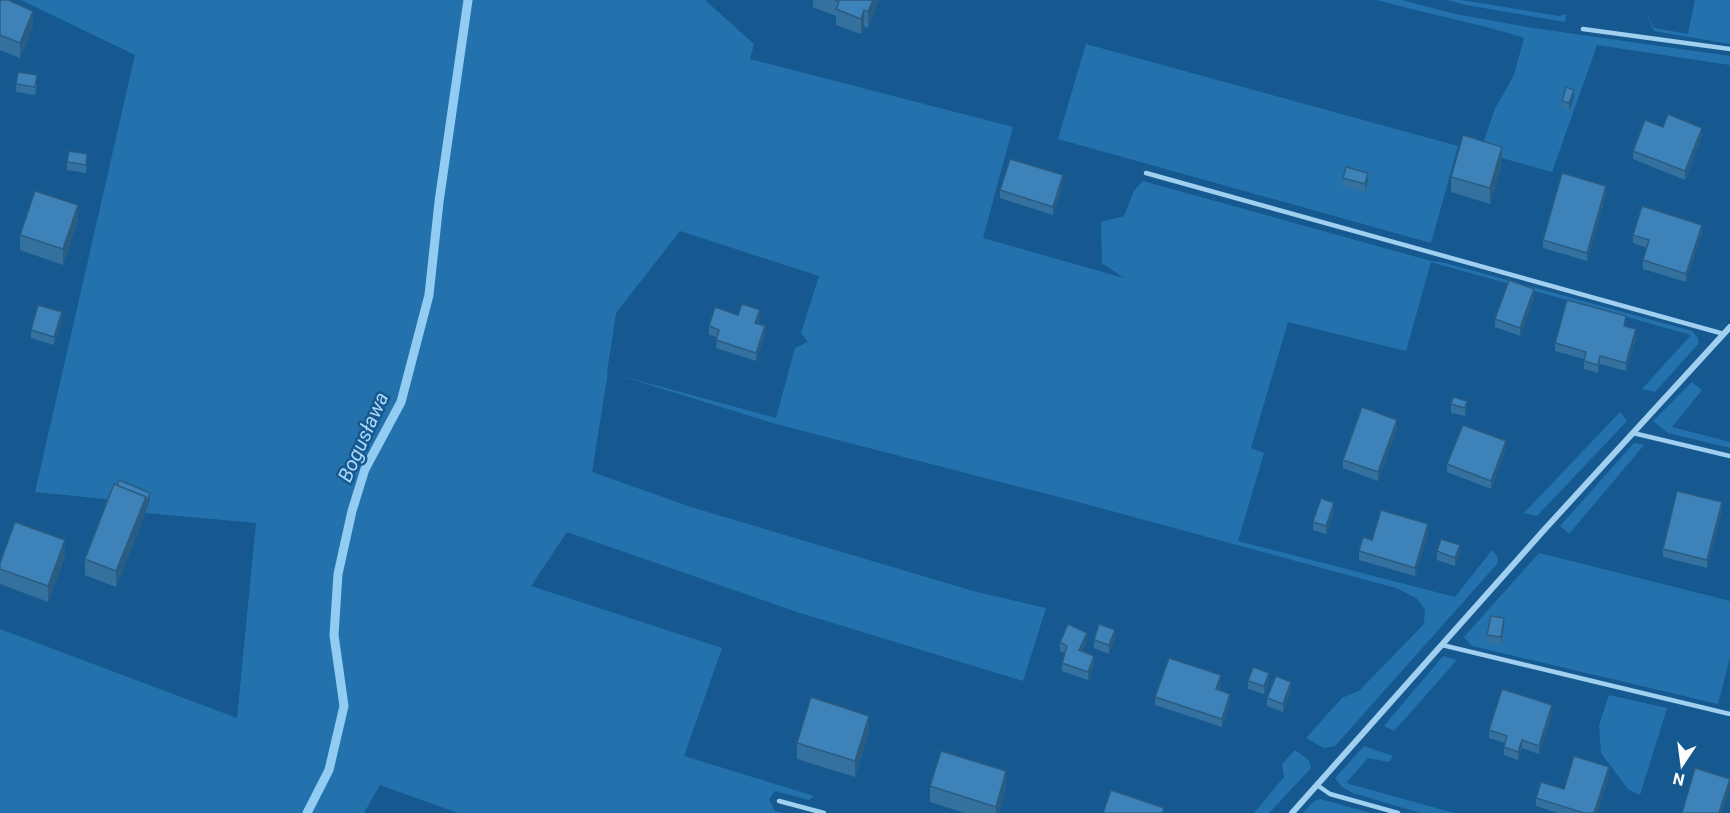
<svg xmlns="http://www.w3.org/2000/svg" width="1730" height="813" font-family="Roboto,sans-serif">
  <style>
    .green { fill: #2472ad; fill-rule: evenodd }
    .lines { fill: none; stroke-linecap: round; stroke-linejoin: round }
    .stream { stroke: #93ccf3; stroke-width: 9 }
    .service { stroke: #a1cff0; stroke-width: 4.5 }
    .minor { stroke: #a1cff0; stroke-width: 6 }
    .wall { fill: #34719f }
    .shaded-wall { fill: #2b5c82 }
    .building { fill: #3d83b9; stroke: #2b5c82; stroke-width: 1.5 }
    .labels { text-anchor: middle; dominant-baseline: central; stroke-width: 5; stroke-linejoin: round; paint-order: stroke }
    .water-label { font-size: 20px; font-style: italic; fill: #add8f8; stroke: #155990 }
  </style>
  <rect width="100%" height="100%" fill="#155990"/>
  <g class="green">
    <path d="M21,0H705L754,44L750,59L1013,127L983,238L1124,278L1102,263L1101,222L1124,216L1134,191L1143,181L1431,261L1445,263L1692,331L1698,338V344L1655,392L1642,389L1691,335L1431,262L1406,351L1288,322L1251,448L1264,453L1238,541L1455,597L1492,550L1498,558L1497,564L1335,746L1324,748L1306,738L1342,698L1359,691L1424,624L1425,609L1416,598L1396,588L1082,503L776,424L608,372L592,472L691,507L973,591L1046,608L1023,681L797,612L567,532L531,586L722,648L684,756L814,796L809,800L775,791L769,799L775,811L783,813H458L380,785L364,813H0V629L237,718L256,523L146,513L114,500L35,492L135,55ZM680,231L819,276L801,333L808,342L795,348L776,418L607,372L616,313Z"/>
    <path d="M1377,0H1402L1455,14L1533,28L1730,56V65L1597,45L1552,172L1480,152L1495,109L1514,75L1524,38C1475,22 1426,14 1377,0Z"/>
    <polygon points="1447,0 1461,0 1559,16 1566,14 1565,22 1466,5"/>
    <polygon points="1695,0 1730,0 1730,44 1654,31 1646,11 1654,28 1688,34"/>
    <polygon points="1086,44 1458,146 1431,243 1058,139"/>
    <polygon points="1692,382 1702,390 1672,427 1730,442 1730,448 1668,433 1653,421"/>
    <polygon points="1620,412 1627,421 1537,516 1524,513"/>
    <polygon points="1634,443 1644,445 1569,534 1560,526"/>
    <polygon points="1539,553 1730,601 1730,657 1718,704 1472,646 1464,637"/>
    <polygon points="1443,656 1457,660 1394,731 1384,726"/>
    <polygon points="1609,695 1667,708 1640,795 1628,789 1601,753 1599,725"/>
    <polygon points="1364,746 1393,756 1389,762 1368,758 1346,783 1454,813 1421,813 1400,807 1353,793 1342,787 1335,778"/>
    <polygon points="1295,750 1309,760 1311,768 1269,813 1254,813 1284,777 1282,764"/>
    <polygon points="1320,799 1371,813 1303,813 1314,801"/>
  </g>
  <g class="lines">
    <polyline class="stream" points="307,813 329,770 344,706 334,635 338,574 352,511 365,469 401,402 429,295 439,202 468,0"/>
    <g class="service">
      <polyline points="1583,29 1730,49"/>
      <polyline points="1146,173 1724,334"/>
      <polyline points="1633,433 1730,456"/>
      <polyline points="1442,645 1730,714"/>
      <polyline points="1317,785 1330,794 1398,813"/>
      <polyline points="779,801 824,813"/>
    </g>
    <polyline class="minor" points="1292,813 1544,530 1730,327"/>
  </g>
  <g class="wall">
    <polygon points="0,0 33,26 20,58 0,50"/>
    <polygon points="813,0 879,0 868,28 864,26 861,34 836,25 836,16 813,7"/>
    <polygon points="16,84 37,84 35,95 16,92"/>
    <polygon points="1574,98 1569,111 1562,109 1562,101"/>
    <polygon points="1663,127 1702,136 1685,180 1633,159 1633,151"/>
    <polygon points="67,162 87,162 86,173 67,170"/>
    <polygon points="1502,163 1490,204 1451,192 1451,177"/>
    <polygon points="1343,178 1368,181 1365,192 1343,186"/>
    <polygon points="1063,183 1053,215 1000,198 1000,190"/>
    <polygon points="1606,194 1587,261 1543,248 1543,240"/>
    <polygon points="78,221 63,265 20,250 20,235"/>
    <polygon points="1702,233 1686,282 1643,269 1643,260 1647,248 1633,243 1633,235"/>
    <polygon points="1534,297 1520,336 1495,327 1495,319"/>
    <polygon points="738,315 760,318 758,324 765,334 756,361 716,348 717,337 709,335 709,326"/>
    <polygon points="62,320 54,345 31,338 31,330"/>
    <polygon points="1626,325 1626,326 1636,338 1626,371 1600,364 1598,373 1584,369 1584,359 1555,351 1555,343"/>
    <polygon points="1451,404 1467,409 1465,416 1451,413"/>
    <polygon points="1397,428 1378,481 1343,468 1343,460"/>
    <polygon points="1506,449 1491,489 1447,472 1447,464"/>
    <polygon points="150,501 116,587 85,575 85,559"/>
    <polygon points="1722,510 1707,568 1663,557 1663,549"/>
    <polygon points="1334,511 1326,534 1313,530 1313,522"/>
    <polygon points="1428,533 1415,576 1359,560 1359,551 1372,540"/>
    <polygon points="1437,551 1460,553 1455,566 1437,560"/>
    <polygon points="65,556 48,602 0,584 0,563"/>
    <polygon points="1504,627 1501,645 1487,643 1487,635"/>
    <polygon points="1115,638 1109,654 1094,648 1094,640"/>
    <polygon points="1060,642 1087,642 1082,651 1094,664 1088,680 1062,671 1062,663 1065,653 1060,651"/>
    <polygon points="1248,681 1269,681 1264,694 1248,689"/>
    <polygon points="1221,683 1219,690 1230,702 1222,727 1155,705 1155,697"/>
    <polygon points="1291,690 1283,712 1267,706 1267,698"/>
    <polygon points="1552,713 1539,754 1522,748 1518,760 1504,755 1504,747 1505,743 1489,738 1489,730"/>
    <polygon points="869,732 855,777 797,759 797,743"/>
    <polygon points="1609,775 1597,813 1558,813 1536,806 1536,798"/>
    <polygon points="930,786 1006,787 999,813 965,813 930,802"/>
  </g>
  <g class="shaded-wall">
    <polygon points="873,0 879,0 868,28 868,12"/>
    <polygon points="864,10 864,26 861,34 861,19"/>
    <polygon points="33,11 33,26 20,58 20,43"/>
    <polygon points="1574,90 1574,98 1569,111 1569,103"/>
    <polygon points="1702,128 1702,136 1685,180 1685,171"/>
    <polygon points="1502,147 1502,163 1490,204 1490,188"/>
    <polygon points="1368,173 1368,181 1365,192 1365,184"/>
    <polygon points="1063,175 1063,183 1053,215 1053,207"/>
    <polygon points="1606,186 1606,194 1587,261 1587,253"/>
    <polygon points="78,205 78,221 63,265 63,249"/>
    <polygon points="1702,225 1702,233 1686,282 1686,274"/>
    <polygon points="1534,289 1534,297 1520,336 1520,328"/>
    <polygon points="760,310 760,318 755,331 755,323"/>
    <polygon points="62,312 62,320 54,345 54,337"/>
    <polygon points="765,326 765,334 756,361 756,353"/>
    <polygon points="1636,329 1636,338 1626,371 1626,363"/>
    <polygon points="1600,356 1600,364 1598,373 1598,365"/>
    <polygon points="1467,401 1467,409 1465,416 1465,408"/>
    <polygon points="1397,420 1397,428 1378,481 1378,472"/>
    <polygon points="1506,441 1506,449 1491,489 1491,481"/>
    <polygon points="150,493 150,501 116,587 116,571 146,497"/>
    <polygon points="1722,502 1722,510 1707,568 1707,560"/>
    <polygon points="1334,503 1334,511 1326,534 1326,526"/>
    <polygon points="1428,524 1428,533 1415,576 1415,568"/>
    <polygon points="65,540 65,556 48,602 48,586"/>
    <polygon points="1460,545 1460,553 1455,566 1455,558"/>
    <polygon points="1504,618 1504,627 1501,645 1501,637"/>
    <polygon points="1115,630 1115,638 1109,654 1109,645"/>
    <polygon points="1087,633 1087,642 1079,658 1079,650"/>
    <polygon points="1094,656 1094,664 1088,680 1088,672"/>
    <polygon points="1269,673 1269,681 1264,694 1264,686"/>
    <polygon points="1221,675 1221,683 1216,697 1216,689"/>
    <polygon points="1291,682 1291,690 1283,712 1283,704"/>
    <polygon points="1230,694 1230,702 1222,727 1222,719"/>
    <polygon points="1552,705 1552,713 1539,754 1539,746"/>
    <polygon points="869,716 869,732 855,777 855,761"/>
    <polygon points="1522,740 1522,748 1518,760 1518,752"/>
    <polygon points="1609,767 1609,775 1597,813 1594,813"/>
    <polygon points="1006,771 1006,787 999,813 996,813 996,807"/>
    <polygon points="1730,780 1730,788 1722,813 1719,813"/>
  </g>
  <g class="building">
    <polygon points="0,0 8,0 33,11 20,43 0,35"/>
    <polygon points="835,0 873,0 868,12 864,10 861,19 836,9 839,2"/>
    <polygon points="18,72 37,75 35,87 16,84"/>
    <polygon points="1566,87 1574,90 1569,103 1562,101"/>
    <polygon points="1668,114 1702,128 1685,171 1633,151 1645,120 1663,127"/>
    <polygon points="1463,135 1502,147 1490,188 1451,177"/>
    <polygon points="69,151 87,154 86,165 67,162"/>
    <polygon points="1010,159 1063,175 1053,207 1000,190"/>
    <polygon points="1346,167 1368,173 1365,184 1343,178"/>
    <polygon points="1562,173 1606,186 1587,253 1543,240"/>
    <polygon points="35,191 78,205 63,249 20,235"/>
    <polygon points="1642,206 1702,225 1686,274 1643,260 1649,240 1633,235"/>
    <polygon points="1509,280 1534,289 1520,328 1495,319"/>
    <polygon points="1567,300 1626,316 1624,326 1636,329 1626,363 1600,356 1598,365 1584,361 1586,352 1555,343"/>
    <polygon points="742,304 760,310 755,323 765,326 756,353 716,340 719,330 709,326 715,307 738,315"/>
    <polygon points="38,305 62,312 54,337 31,330"/>
    <polygon points="1453,397 1467,401 1465,408 1451,404"/>
    <polygon points="1362,407 1397,420 1378,472 1343,460"/>
    <polygon points="1463,425 1506,441 1491,481 1447,464"/>
    <polygon points="119,480 150,493 146,505 146,497 117,486"/>
    <polygon points="114,484 146,497 116,571 85,559"/>
    <polygon points="1677,491 1722,502 1707,560 1663,549"/>
    <polygon points="1321,498 1334,503 1326,526 1313,522"/>
    <polygon points="1381,510 1428,524 1415,568 1359,551 1363,537 1372,540"/>
    <polygon points="15,522 65,540 48,586 0,569 0,563"/>
    <polygon points="1441,539 1460,545 1455,558 1437,551"/>
    <polygon points="1491,616 1504,618 1501,637 1487,635"/>
    <polygon points="1068,624 1087,633 1079,650 1094,656 1088,672 1062,663 1067,646 1060,642"/>
    <polygon points="1099,624 1115,630 1109,645 1094,640"/>
    <polygon points="1169,658 1221,675 1216,689 1230,694 1222,719 1155,697"/>
    <polygon points="1253,667 1269,673 1264,686 1248,681"/>
    <polygon points="1276,676 1291,682 1283,704 1267,698"/>
    <polygon points="1502,689 1552,705 1539,746 1522,740 1518,752 1504,747 1507,736 1489,730"/>
    <polygon points="811,697 869,716 855,761 797,743"/>
    <polygon points="941,751 1006,771 996,807 930,786"/>
    <polygon points="1574,756 1609,767 1594,813 1584,813 1536,798 1541,782 1564,789"/>
    <polygon points="1695,768 1730,779 1719,813 1682,813"/>
    <polygon points="1111,790 1164,808 1162,813 1103,813"/>
  </g>
  <g class="labels">
    <g class="water-label">
      <text transform="translate(363 437) rotate(-66)">Bogusława</text>
    </g>
  </g>
  <g transform="translate(1682 765) rotate(193)" stroke="#155990" stroke-width="4.5" paint-order="stroke">
  <path d="M0-4.5L10 22L0 15L-10 22Z" fill="#ffffff"/>
  <text y="-9" font-size="16" font-weight="bold" text-anchor="middle" fill="#ffffff">N</text>
  </g>
</svg>
